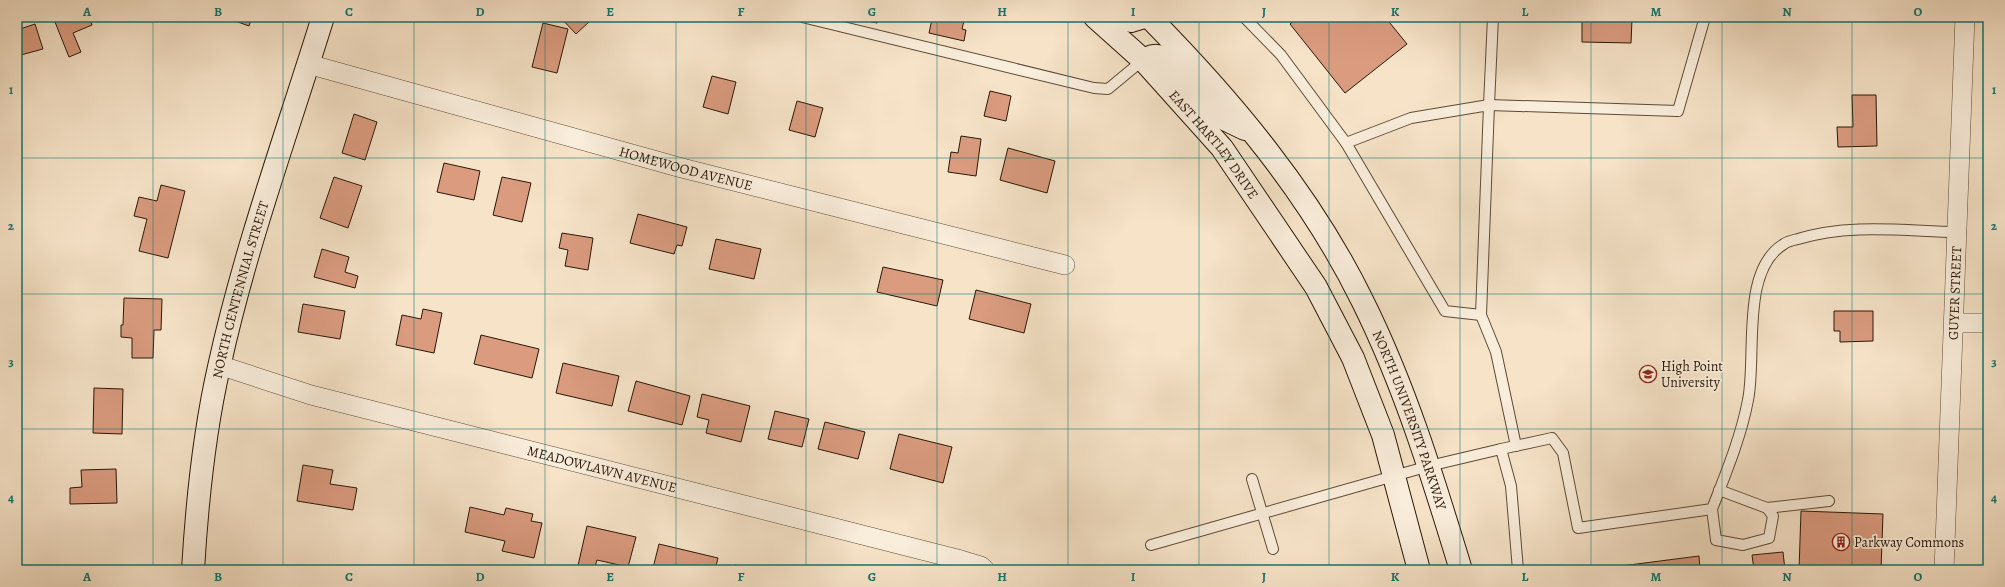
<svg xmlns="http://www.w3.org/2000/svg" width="2005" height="587" font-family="Alegreya,serif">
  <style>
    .building { fill: #da9b7f; stroke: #2b1706 }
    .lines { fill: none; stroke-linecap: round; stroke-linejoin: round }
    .lane-casing { stroke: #5e4a36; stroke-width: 12 }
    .street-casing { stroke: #5e4a36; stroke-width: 20 }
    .secondary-casing { stroke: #2b1706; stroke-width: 24 }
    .lane { stroke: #f9eddb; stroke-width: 10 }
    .street { stroke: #f9eddb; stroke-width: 19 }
    .secondary { stroke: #f9eddb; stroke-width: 22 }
    .grid { fill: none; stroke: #0f766e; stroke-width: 1; stroke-opacity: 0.55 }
    .labels { text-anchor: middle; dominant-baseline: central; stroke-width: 3.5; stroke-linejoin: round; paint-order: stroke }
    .street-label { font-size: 14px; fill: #2b1706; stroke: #f9eddb }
    .poi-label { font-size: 14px; fill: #2b1706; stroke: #f9eddb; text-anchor: start }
    .neatline { fill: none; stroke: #0f766e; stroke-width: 1.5 }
    .grid-label { font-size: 13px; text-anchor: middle; font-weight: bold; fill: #0f766e }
  </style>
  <rect width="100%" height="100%" fill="#f6e3c8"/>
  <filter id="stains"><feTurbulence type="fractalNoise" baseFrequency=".005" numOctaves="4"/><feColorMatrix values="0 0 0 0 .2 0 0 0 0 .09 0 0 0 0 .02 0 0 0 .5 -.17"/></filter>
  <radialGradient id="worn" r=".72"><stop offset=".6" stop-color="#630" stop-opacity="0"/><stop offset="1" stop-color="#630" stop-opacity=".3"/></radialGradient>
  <g class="building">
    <polygon points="53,17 89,17 92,25 73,33 81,52 69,57"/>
    <polygon points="224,17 252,17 249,26"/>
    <polygon points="560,17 589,17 591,20 576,34"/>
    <polygon points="849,17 879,17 877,23"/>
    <polygon points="938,17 965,17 962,29 966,30 964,41 929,33 932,19 938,20"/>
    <polygon points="1298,17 1385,17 1407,44 1345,93 1290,24"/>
    <polygon points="1556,17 1659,17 1659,19 1632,19 1631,43 1582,42 1582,19"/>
    <polygon points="543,23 568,29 557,73 532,67"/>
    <polygon points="35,24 43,49 17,56 17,30"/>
    <polygon points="712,76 736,82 728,114 703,107"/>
    <polygon points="990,91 1011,96 1006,121 984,116"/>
    <polygon points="1852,95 1876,95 1877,146 1838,147 1837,127 1853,127"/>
    <polygon points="797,101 823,108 815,137 789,130"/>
    <polygon points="354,114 377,122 365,160 342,153"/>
    <polygon points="961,136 981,139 976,176 948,172 951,152 958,153"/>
    <polygon points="1008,148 1055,161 1047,193 1000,180"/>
    <polygon points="444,163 480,171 474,200 437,192"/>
    <polygon points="334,177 362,186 348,228 320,218"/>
    <polygon points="502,177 531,183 522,222 493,215"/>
    <polygon points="161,185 185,191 168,258 139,251 147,219 134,216 139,197 157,201"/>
    <polygon points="638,214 687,227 682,246 677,245 674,254 630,243"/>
    <polygon points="562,233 593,238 588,270 565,266 568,250 559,248"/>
    <polygon points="716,239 761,249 754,279 709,269"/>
    <polygon points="322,249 349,257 345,272 358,276 355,288 314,277"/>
    <polygon points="883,267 943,280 937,306 877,292"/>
    <polygon points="976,290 1031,304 1024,333 969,319"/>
    <polygon points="124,298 162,299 161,330 154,330 153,358 132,358 132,338 121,337 121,325 123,325"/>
    <polygon points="303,304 345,311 340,339 298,332"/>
    <polygon points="423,309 442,313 434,353 396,345 402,315 421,319"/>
    <polygon points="1834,311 1873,311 1873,341 1840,342 1840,331 1834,331"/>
    <polygon points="481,335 539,349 532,378 474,364"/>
    <polygon points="563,363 619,376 612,406 556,393"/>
    <polygon points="636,381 690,396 682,425 628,411"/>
    <polygon points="94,388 123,389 122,434 93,433"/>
    <polygon points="702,394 750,406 741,442 706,433 709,420 697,417"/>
    <polygon points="775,411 809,419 802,447 768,439"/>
    <polygon points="825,422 865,432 858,459 818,449"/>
    <polygon points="899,434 952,447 943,483 890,469"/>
    <polygon points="303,465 333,470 330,484 357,488 353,510 297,501"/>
    <polygon points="116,469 117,503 70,504 70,488 82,487 81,470"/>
    <polygon points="470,507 504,515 506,508 533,514 531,521 542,523 534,558 502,551 505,541 465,532"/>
    <polygon points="1801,511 1883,514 1881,570 1799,570"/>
    <polygon points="587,526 636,537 628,567 597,560 594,570 577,570"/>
    <polygon points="659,544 718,558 715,570 662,570 653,568"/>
    <polygon points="1783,552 1785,570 1754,570 1752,555"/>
    <polygon points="1699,556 1700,570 1590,570"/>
    <polygon points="735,565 756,570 734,570"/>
  </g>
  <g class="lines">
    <defs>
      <g id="lane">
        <polyline points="802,17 1094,88 1108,89 1143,60"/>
        <polyline points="1244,17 1281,55 1346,143 1445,311 1481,315"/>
        <polyline points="1493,17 1489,105 1678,111 1705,17"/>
        <polyline points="1346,143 1411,118 1489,105 1481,315 1496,352 1516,446"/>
        <path d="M1501,449L1552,438L1563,453L1578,528L1712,509C1726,473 1741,437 1748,400C1757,356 1740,270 1784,244C1788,241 1794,240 1798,239C1849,223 1905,231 1957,232"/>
        <polyline points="1252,479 1273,549"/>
        <polyline points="1719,490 1767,508 1829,501"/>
        <polyline points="1712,509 1716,540 1743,545 1769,538 1773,516 1767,508"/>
        <polyline points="1151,545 1429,466 1501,449 1511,486 1518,570"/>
      </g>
      <g id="street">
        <path id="s1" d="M308,64L682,168L1065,265"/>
        <polyline points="1954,323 1988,323"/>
        <path id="s2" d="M219,365L311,395L961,560L981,566L985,570"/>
        <path id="s3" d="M1944,570L1965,17"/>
      </g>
      <g id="secondary">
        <path id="s4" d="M1095,17L1143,60L1222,148L1316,287L1353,358L1383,435L1419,570"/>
        <polyline points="1120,17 1131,21 1144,17"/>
        <path id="s5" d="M1149,17C1231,100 1310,194 1362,300C1405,386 1433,478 1461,570"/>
        <path d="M1143,60C1151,56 1155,54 1164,58L1214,114L1245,129"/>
        <path id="s6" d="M193,570C197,502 204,433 219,367C245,248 287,133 323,17"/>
      </g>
    </defs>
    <use href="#lane" class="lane-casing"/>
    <use href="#street" class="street-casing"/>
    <use href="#secondary" class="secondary-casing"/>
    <use href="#lane" class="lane"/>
    <use href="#street" class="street"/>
    <use href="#secondary" class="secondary"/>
  </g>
  <path class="grid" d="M153,17V570M283,17V570M414,17V570M545,17V570M676,17V570M806,17V570M937,17V570M1068,17V570M1199,17V570M1329,17V570M1460,17V570M1591,17V570M1722,17V570M1852,17V570M17,158H1988M17,294H1988M17,429H1988"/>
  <defs>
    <symbol id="university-ring" viewBox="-11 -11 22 22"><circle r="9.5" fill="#f9eddb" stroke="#8f2418" stroke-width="1.5"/><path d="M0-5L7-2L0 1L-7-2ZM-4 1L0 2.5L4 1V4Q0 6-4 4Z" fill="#8f2418"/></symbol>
    <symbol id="building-ring" viewBox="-11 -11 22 22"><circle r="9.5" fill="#f9eddb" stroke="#8f2418" stroke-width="1.5"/><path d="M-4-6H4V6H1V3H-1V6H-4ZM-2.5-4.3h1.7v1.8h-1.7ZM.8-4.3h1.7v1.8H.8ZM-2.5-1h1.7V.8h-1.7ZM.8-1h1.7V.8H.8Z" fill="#8f2418"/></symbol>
  </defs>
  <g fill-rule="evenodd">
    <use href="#university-ring" x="1638" y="364" width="20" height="20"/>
    <use href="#building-ring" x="1831" y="532" width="20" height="20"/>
  </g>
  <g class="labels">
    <g class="street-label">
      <text stroke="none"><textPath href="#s4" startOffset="175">EAST HARTLEY DRIVE</textPath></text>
      <text stroke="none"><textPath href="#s1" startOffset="392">HOMEWOOD AVENUE</textPath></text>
      <text stroke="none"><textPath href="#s6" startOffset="285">NORTH CENTENNIAL STREET</textPath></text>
      <text stroke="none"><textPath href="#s3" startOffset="277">GUYER STREET</textPath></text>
      <text stroke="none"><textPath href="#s5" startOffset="485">NORTH UNIVERSITY PARKWAY</textPath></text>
      <text stroke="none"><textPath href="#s2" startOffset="397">MEADOWLAWN AVENUE</textPath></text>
    </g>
    <g class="poi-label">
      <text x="1661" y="366">High Point<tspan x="1661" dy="16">University</tspan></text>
      <text x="1854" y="542">Parkway Commons</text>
    </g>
  </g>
  <rect width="2005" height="587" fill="none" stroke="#f6e3c8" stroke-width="44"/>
  <rect x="22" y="22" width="1961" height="543" class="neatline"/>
  <g class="grid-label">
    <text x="87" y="16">A</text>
    <text x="218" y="16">B</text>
    <text x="349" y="16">C</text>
    <text x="480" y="16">D</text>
    <text x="610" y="16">E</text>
    <text x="741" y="16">F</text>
    <text x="872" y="16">G</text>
    <text x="1002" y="16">H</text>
    <text x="1133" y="16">I</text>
    <text x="1264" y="16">J</text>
    <text x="1395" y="16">K</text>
    <text x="1525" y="16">L</text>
    <text x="1656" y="16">M</text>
    <text x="1787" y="16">N</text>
    <text x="1918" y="16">O</text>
    <text x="11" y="94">1</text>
    <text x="1994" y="94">1</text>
    <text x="11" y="230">2</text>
    <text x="1994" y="230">2</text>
    <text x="11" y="366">3</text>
    <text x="1994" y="366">3</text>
    <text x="11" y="502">4</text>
    <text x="1994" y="502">4</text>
    <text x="87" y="581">A</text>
    <text x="218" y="581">B</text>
    <text x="349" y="581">C</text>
    <text x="480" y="581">D</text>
    <text x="610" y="581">E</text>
    <text x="741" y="581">F</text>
    <text x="872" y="581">G</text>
    <text x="1002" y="581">H</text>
    <text x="1133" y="581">I</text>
    <text x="1264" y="581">J</text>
    <text x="1395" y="581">K</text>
    <text x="1525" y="581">L</text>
    <text x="1656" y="581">M</text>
    <text x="1787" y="581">N</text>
    <text x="1918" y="581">O</text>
  </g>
  <rect width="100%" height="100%" filter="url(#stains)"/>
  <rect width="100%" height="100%" fill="url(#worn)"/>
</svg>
